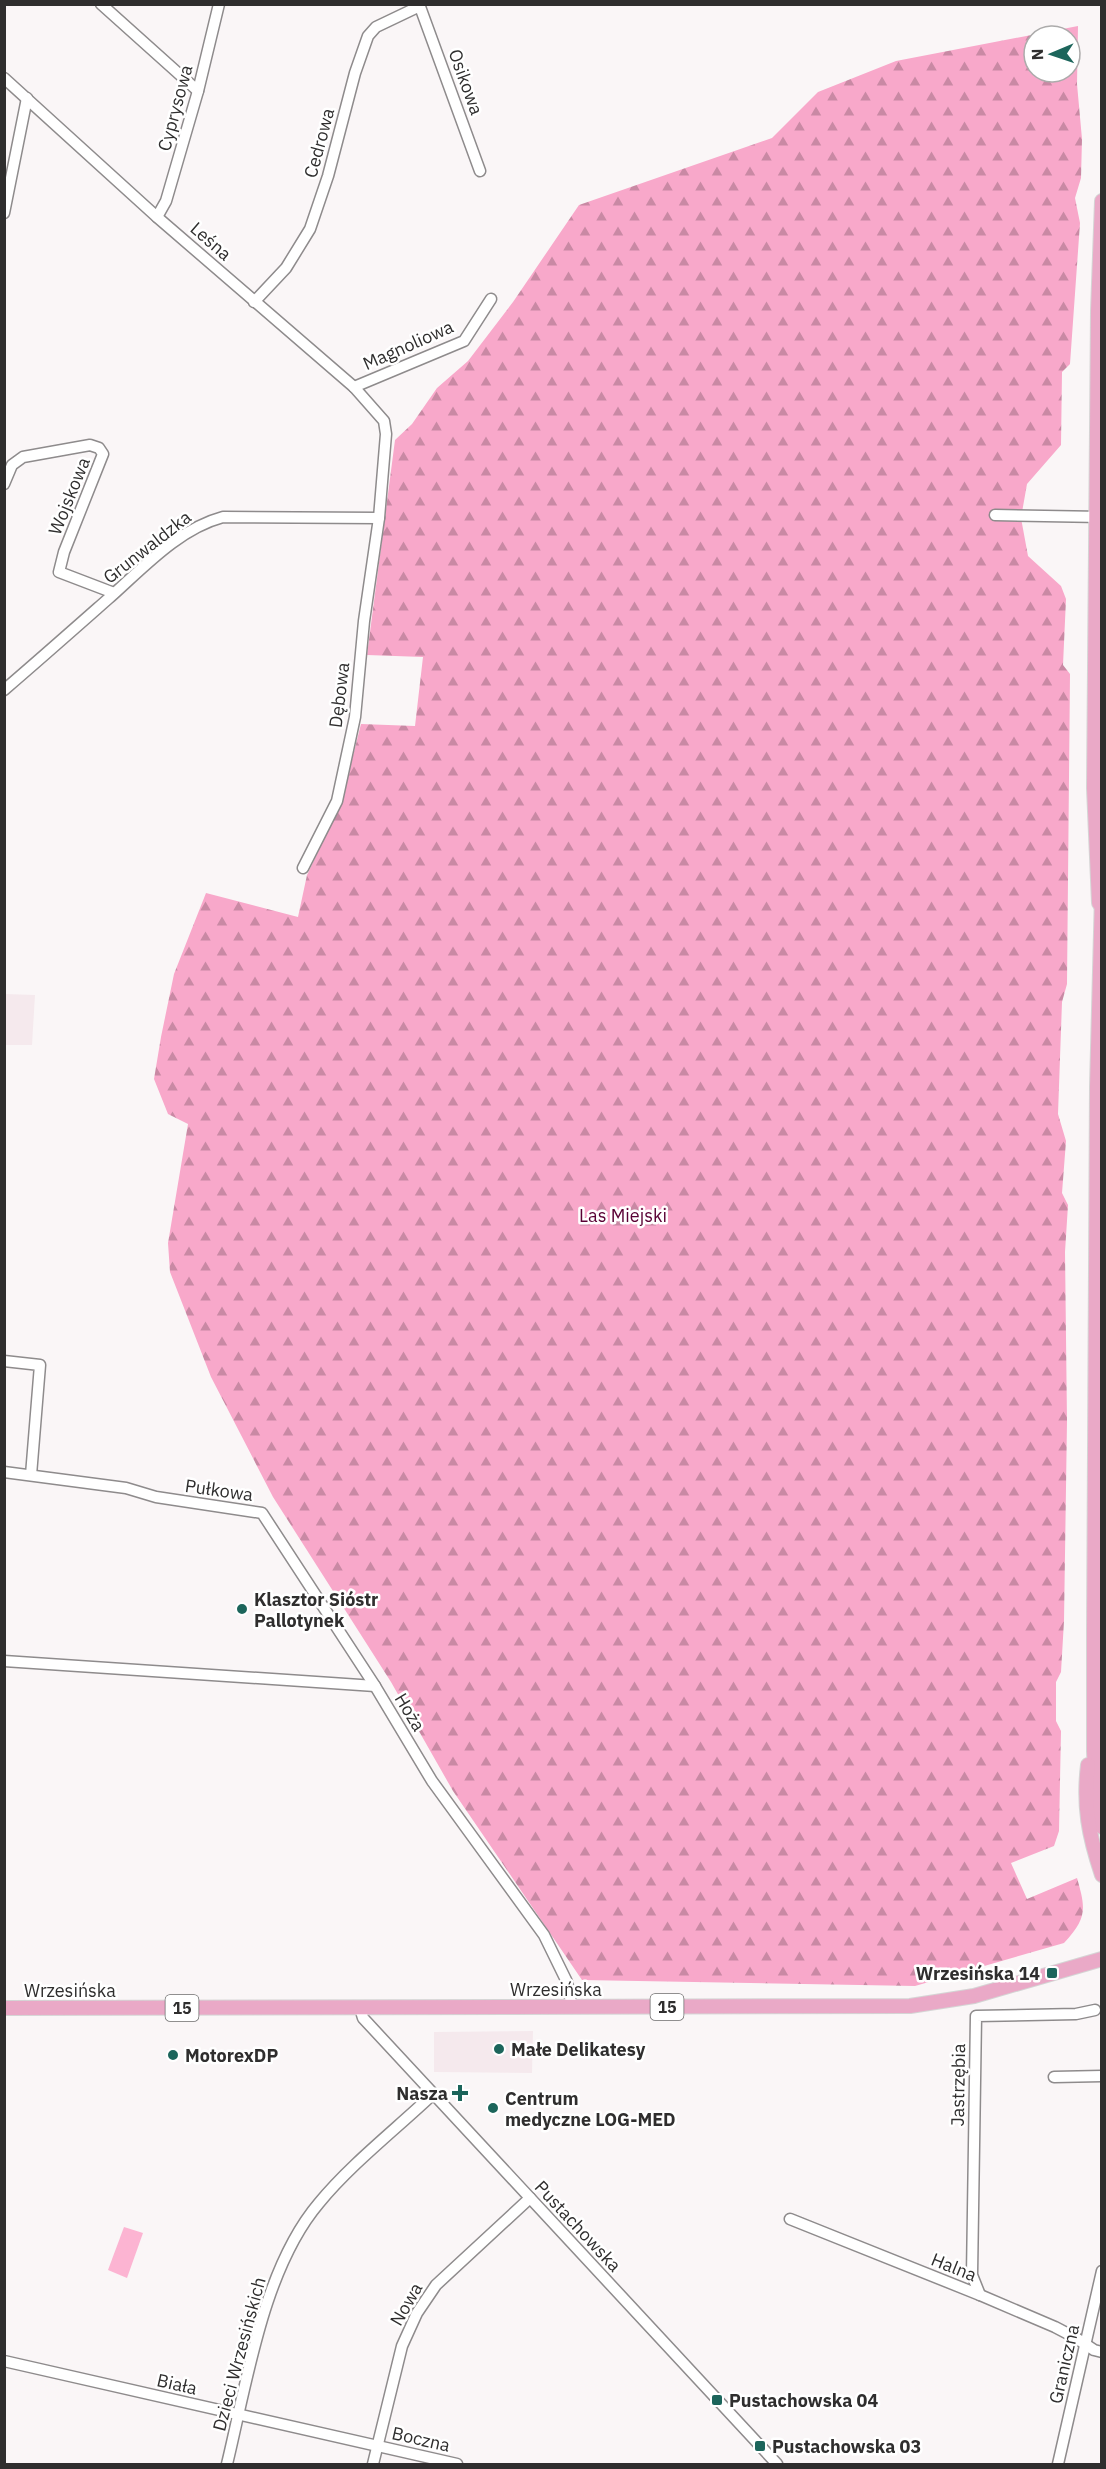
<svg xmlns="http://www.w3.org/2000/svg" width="1106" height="2469" font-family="'IBM Plex Sans',sans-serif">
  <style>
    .built { fill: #f5e9ed }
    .green { fill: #fcb4d2 }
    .forest { fill: url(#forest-firs); fill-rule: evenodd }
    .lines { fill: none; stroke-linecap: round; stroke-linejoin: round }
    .minor-casing { stroke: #8e8b8c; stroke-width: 13 }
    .major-casing { stroke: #d5d5d5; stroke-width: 16 }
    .minor { stroke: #fff; stroke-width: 10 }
    .major { stroke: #eaa9c7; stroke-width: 14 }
    .poi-dot { fill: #1c655b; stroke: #fff; stroke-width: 2 }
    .labels { text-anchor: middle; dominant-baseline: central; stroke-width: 5; stroke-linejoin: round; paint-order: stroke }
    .shield { fill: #fff; stroke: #6d6d6d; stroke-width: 1.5 }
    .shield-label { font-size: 16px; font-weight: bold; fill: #2f2e2e }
    .street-label { font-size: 18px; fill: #2f2e2e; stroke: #fff }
    .park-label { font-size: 18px; fill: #590034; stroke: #fff }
    .poi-label { font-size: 18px; font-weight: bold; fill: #2f2e2e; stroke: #fff; text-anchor: start }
  </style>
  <defs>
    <pattern id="forest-firs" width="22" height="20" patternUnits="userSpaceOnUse" patternTransform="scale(1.5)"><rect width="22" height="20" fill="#f8a8ca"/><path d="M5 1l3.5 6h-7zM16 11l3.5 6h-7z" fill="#c989a4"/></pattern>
  </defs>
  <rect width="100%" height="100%" fill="#faf6f7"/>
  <g class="built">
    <polygon points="5,994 35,995 32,1045 5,1045"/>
    <polygon points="533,2031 532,2073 434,2072 434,2032"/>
  </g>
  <polygon class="green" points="124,2227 143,2233 127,2278 108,2270"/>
  <path class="forest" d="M1078,26L1077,84L1082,139L1081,178L1075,198L1080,223L1070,364L1062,372L1061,445L1027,484L1021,518L1028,556L1061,586L1066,599L1063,665L1070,674L1067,984L1062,1002L1058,1114L1066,1141L1062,1193L1068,1205L1065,1252L1067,1421L1064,1621L1061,1672L1056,1682V1721L1061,1731L1059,1831L1054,1846L1011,1863L1027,1899L1077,1878C1086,1909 1087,1918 1064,1943L915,1986L582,1980L453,1791L391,1682L273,1497L211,1377L170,1272L168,1243L188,1124L168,1114L154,1079L161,1037L174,974L206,893L298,917L307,875L341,803L361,724L415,726L423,657L367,655L395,440L412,424L437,388L468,361L513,302L579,205L772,138L818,92L896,61ZM1034,36H1070V72H1034Z"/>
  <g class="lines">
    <defs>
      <g id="minor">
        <polyline points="101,4 198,91"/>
        <polyline points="419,4 480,171"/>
        <polyline points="4,78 157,217 354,387 384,421 386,434 379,518 364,621 355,717 337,801 303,868"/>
        <polyline points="4,213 27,98"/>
        <polyline points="157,217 166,201 198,91 219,4"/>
        <polyline points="254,302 286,268 310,229 328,176 355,73 368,36 376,27 420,6"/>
        <polyline points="354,387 464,341 491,299"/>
        <polyline points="4,484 12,465 23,457 90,445 99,448 103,454 64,552 59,572 114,593"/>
        <polyline points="995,515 1102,517"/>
        <path d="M4,690C39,660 74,629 108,599C143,568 178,529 223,517L379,518"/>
        <polyline points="4,1361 40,1365 31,1475"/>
        <polyline points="4,1472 126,1488 156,1497 262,1513 375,1686 432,1781 544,1935 567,1982 572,2007"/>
        <polyline points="4,1661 375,1686"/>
        <polyline points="360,2008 363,2018 777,2464"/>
        <polyline points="1054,2077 1102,2076"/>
        <polyline points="790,2219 980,2295 1055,2327 1076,2338 1094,2350 1102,2352"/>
        <polyline points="980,2295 972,2275 976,2016 1076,2014 1095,2010"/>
        <polyline points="4,2361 457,2464"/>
        <path d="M227,2464C247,2382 263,2269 319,2203C350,2165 396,2129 432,2095"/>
        <polyline points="373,2464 402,2346 417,2313 436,2285 530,2198"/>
        <polyline points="1058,2464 1102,2271"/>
      </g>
      <g id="major">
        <polyline points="1102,894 1097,1087 1094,1634 1094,1751 1096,1795 1102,1827"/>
        <polyline points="1099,903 1094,788 1098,311 1102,201"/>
        <path d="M1088,1765C1083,1806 1089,1836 1102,1875"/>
        <polyline points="4,2008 910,2006 974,1996 1102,1959"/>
      </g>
    </defs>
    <use href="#minor" class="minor-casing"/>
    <use href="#major" class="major-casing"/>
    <use href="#minor" class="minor"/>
    <use href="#major" class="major"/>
  </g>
  <g class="poi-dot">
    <circle cx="242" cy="1609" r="6"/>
    <rect x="1046" y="1967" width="12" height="12" rx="3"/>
    <circle cx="499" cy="2049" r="6"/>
    <circle cx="173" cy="2055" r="6"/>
    <path d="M457 2084h6v6h6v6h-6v6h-6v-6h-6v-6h6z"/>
    <circle cx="493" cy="2108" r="6"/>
    <rect x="711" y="2394" width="12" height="12" rx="3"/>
    <rect x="754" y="2440" width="12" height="12" rx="3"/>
  </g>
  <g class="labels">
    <g class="shield">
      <rect x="650.5" y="1994" width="33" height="26" rx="4.5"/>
      <rect x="165.5" y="1995" width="33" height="26" rx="4.5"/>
    </g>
    <g class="shield-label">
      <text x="667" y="2007">15</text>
      <text x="182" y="2008">15</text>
    </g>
    <g class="street-label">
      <text transform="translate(466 82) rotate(70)">Osikowa</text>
      <text transform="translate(175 108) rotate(-75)">Cyprysowa</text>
      <text transform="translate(319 143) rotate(-75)">Cedrowa</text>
      <text transform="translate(211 241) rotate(41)">Leśna</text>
      <text transform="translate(408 345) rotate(-24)">Magnoliowa</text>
      <text transform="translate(69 496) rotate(-68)">Wojskowa</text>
      <text transform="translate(147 547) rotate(-38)">Grunwaldzka</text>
      <text transform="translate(339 695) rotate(-83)">Dębowa</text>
      <text transform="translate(219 1490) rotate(8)">Pułkowa</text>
      <text transform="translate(410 1712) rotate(59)">Hoża</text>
      <text x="556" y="1989">Wrzesińska</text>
      <text x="70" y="1990">Wrzesińska</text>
      <text transform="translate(958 2085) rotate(-89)">Jastrzębia</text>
      <text transform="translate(578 2226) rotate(47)">Pustachowska</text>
      <text transform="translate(954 2267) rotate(22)">Halna</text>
      <text transform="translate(406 2304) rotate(-60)">Nowa</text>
      <text transform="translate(239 2354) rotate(-75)">Dzieci Wrzesińskich</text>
      <text transform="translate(1064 2364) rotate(-77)">Graniczna</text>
      <text transform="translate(177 2384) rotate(13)">Biała</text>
      <text transform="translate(421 2439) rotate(13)">Boczna</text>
    </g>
    <g class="park-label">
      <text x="623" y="1215">Las Miejski</text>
    </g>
    <g class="poi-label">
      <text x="254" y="1599">Klasztor Sióstr<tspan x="254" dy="21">Pallotynek</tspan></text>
      <text x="1040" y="1973" text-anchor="end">Wrzesińska 14</text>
      <text x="511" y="2049">Małe Delikatesy</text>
      <text x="185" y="2055">MotorexDP</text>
      <text x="448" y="2093" text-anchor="end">Nasza</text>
      <text x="505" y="2098">Centrum<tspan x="505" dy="21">medyczne LOG-MED</tspan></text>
      <text x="729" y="2400">Pustachowska 04</text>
      <text x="772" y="2446">Pustachowska 03</text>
    </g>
  </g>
  <rect width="1106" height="2469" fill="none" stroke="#2f2e2e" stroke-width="12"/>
  <g transform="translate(1052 54) rotate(268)"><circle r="28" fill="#ffffff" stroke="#acabab" stroke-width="1.5"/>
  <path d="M0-4.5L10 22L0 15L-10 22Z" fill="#1c655b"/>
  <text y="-9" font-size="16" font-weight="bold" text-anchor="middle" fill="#2f2e2e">N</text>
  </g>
</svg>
